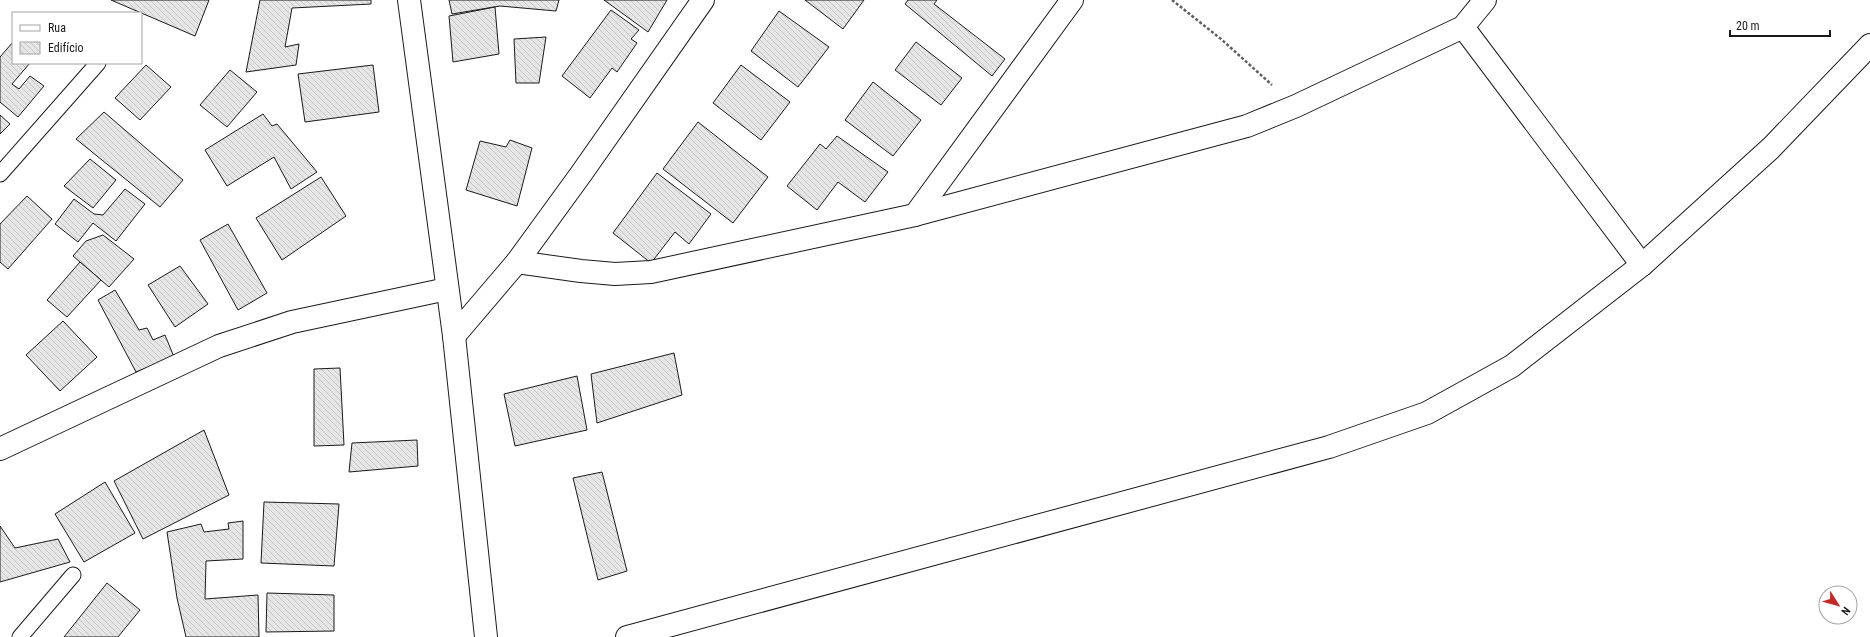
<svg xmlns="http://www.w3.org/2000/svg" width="1870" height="637" font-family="'Roboto Condensed',sans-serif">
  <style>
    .building { fill: url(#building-back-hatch); stroke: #1a1a1a }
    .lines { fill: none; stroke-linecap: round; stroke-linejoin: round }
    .lane-casing { stroke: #1a1a1a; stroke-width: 17 }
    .street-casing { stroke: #1a1a1a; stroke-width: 24 }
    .secondary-casing { stroke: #1a1a1a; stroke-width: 24 }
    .path { stroke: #5f5f5f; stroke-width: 2.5; stroke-dasharray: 3 2; stroke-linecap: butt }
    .lane { stroke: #fff; stroke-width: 15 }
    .street { stroke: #fff; stroke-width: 22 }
    .secondary { stroke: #fff; stroke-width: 22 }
  </style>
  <defs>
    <pattern id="building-back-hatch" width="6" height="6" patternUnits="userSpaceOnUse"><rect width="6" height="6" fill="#e6e6e6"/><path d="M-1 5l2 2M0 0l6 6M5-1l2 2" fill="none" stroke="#c5c5c5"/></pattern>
  </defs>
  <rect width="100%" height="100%" fill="#fff"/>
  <g class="building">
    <polygon points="111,0 209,0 195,36"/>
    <polygon points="260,0 371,0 371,4 292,8 285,47 299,44 296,65 246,72"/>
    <polygon points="449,0 559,0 556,11 500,6 452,14"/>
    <polygon points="604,0 667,0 648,32"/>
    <polygon points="805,0 864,0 843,29"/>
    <polygon points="908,0 937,0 934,4 1005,59 992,76 905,4"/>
    <polygon points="495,7 499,54 453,62 449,16"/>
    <polygon points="611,10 639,30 631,39 637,43 617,72 612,68 590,98 562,76"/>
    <polygon points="779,11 829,47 798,87 751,51"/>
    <polygon points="546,37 539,83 516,83 514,39"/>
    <polygon points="13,42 13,63 30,63 12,84 19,89 30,76 44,86 18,117 0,102 0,57"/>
    <polygon points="916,42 962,78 941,105 895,70"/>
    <polygon points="146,65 171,87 140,120 115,98"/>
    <polygon points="373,65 379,112 305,122 298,74"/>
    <polygon points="741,65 790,102 761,140 713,103"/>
    <polygon points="230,70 257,92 227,127 200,105"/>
    <polygon points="873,82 921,120 893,156 845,120"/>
    <polygon points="104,112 183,180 160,207 76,139"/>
    <polygon points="263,114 272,126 277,124 317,172 291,189 274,157 227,186 205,150"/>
    <polygon points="0,115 10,124 0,134"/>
    <polygon points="698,122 768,177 733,223 663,169"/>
    <polygon points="837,136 888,172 865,202 838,182 817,210 787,186 820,144 826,149"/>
    <polygon points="510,140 532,148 517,206 466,190 480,141 506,147"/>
    <polygon points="90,159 116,180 93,208 64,186"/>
    <polygon points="657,173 711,214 689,244 675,232 651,263 613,233"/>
    <polygon points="321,177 346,216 282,260 256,218"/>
    <polygon points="125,189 145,204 116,241 93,223 78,242 55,224 74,199 94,214 103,215"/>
    <polygon points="27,196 52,219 8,269 0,262 0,224"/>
    <polygon points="228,224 267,293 238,310 200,240"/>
    <polygon points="103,235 134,259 109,287 73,256 86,241"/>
    <polygon points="80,262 101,280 67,317 47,300"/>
    <polygon points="180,266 208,304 175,327 148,285"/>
    <polygon points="115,290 139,330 147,328 153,340 165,335 174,357 136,372 98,300"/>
    <polygon points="63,321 97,357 60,391 26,355"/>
    <polygon points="674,353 682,395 597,423 591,374"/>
    <polygon points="340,368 344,445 314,446 314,369"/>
    <polygon points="577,376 587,430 515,446 504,394"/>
    <polygon points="204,430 229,495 143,539 114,481"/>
    <polygon points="417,440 418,466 349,472 352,443"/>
    <polygon points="602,472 627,571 598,580 573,478"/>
    <polygon points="105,482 135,533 84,562 55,514"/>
    <polygon points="264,502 339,504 334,566 261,563"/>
    <polygon points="243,521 243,559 206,561 205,599 258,595 259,637 186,637 177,598 167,532 201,524 204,532 229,529 228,523"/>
    <polygon points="0,526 15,548 58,539 70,562 0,582"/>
    <polygon points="107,583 140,610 118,637 64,637"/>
    <polygon points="267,593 334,595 334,631 266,632"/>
  </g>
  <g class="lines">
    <defs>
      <g id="lane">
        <polyline points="0,174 98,63"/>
        <polyline points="20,637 73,575"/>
      </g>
      <g id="street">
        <polyline points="1463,27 1642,265"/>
        <polyline points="915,215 1072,0"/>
        <polyline points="517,262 581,271 615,274 651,272 915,215 1247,126 1296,106 1463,27 1485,0"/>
        <polyline points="454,336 517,262 581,174 703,0"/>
        <polyline points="627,637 1329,447 1427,413 1512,366 1642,265 1771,148 1870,45"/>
      </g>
      <g id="secondary">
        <polyline points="409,0 454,336 486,637"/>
        <polyline points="0,449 219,346 292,322 447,289"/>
      </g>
    </defs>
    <use href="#lane" class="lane-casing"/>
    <use href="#street" class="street-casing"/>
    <use href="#secondary" class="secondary-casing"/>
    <polyline class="path" points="1172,0 1221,39 1272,85"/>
    <use href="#lane" class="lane"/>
    <use href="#street" class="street"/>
    <use href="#secondary" class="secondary"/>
  </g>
  <rect x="12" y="12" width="130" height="52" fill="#ffffff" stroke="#a3a3a3"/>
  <rect x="20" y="25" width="20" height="6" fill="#ffffff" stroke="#a3a3a3"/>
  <text x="48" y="32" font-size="12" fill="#1a1a1a">Rua</text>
  <rect x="20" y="42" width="20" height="12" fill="url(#building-back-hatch)" stroke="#a3a3a3"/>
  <text x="48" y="52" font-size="12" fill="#1a1a1a">Edifício</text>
  <g transform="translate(1838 605) rotate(127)"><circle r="19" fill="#ffffff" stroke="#a3a3a3"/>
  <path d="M0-3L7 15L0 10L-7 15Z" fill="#c62828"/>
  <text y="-6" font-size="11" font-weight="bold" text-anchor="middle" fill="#1a1a1a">N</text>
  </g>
  <path d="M1730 30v6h100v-6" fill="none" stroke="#1a1a1a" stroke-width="2"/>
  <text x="1736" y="30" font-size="12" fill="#1a1a1a" stroke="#ffffff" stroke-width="3" paint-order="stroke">20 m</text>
</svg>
